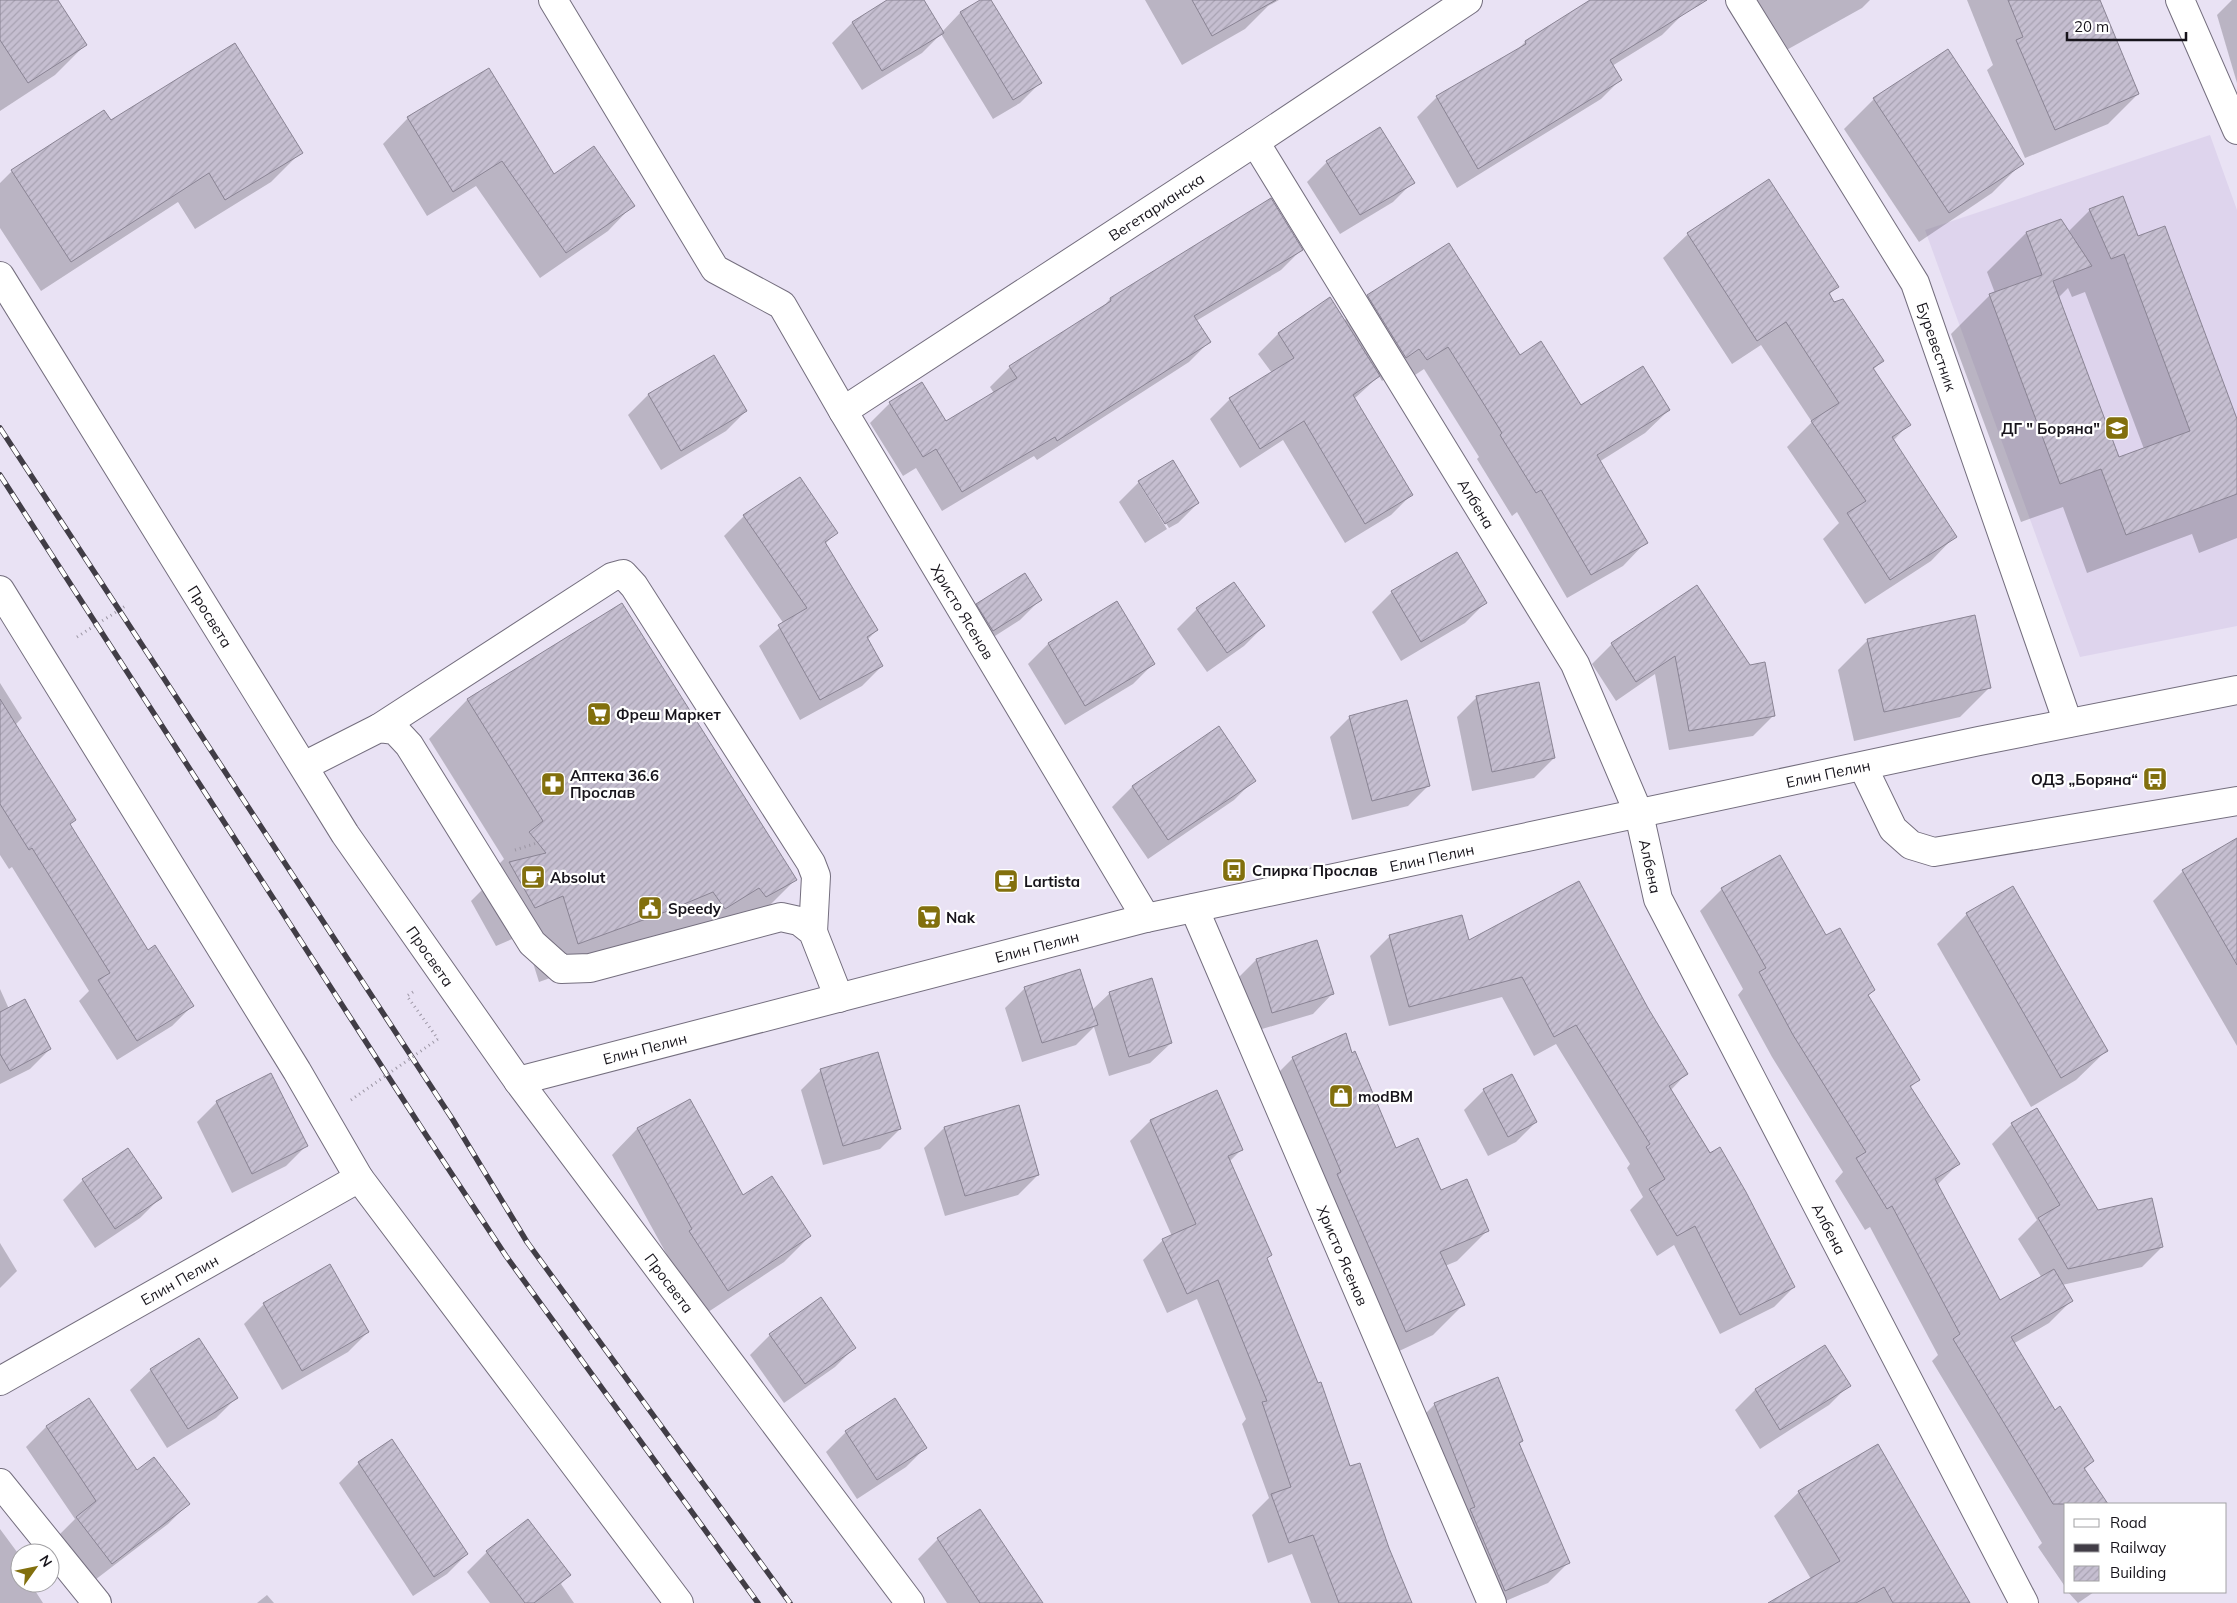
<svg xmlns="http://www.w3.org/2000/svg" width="2237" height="1603" font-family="Mulish,sans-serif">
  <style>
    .built { fill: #ded4ed }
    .shadow { fill: #0003; fill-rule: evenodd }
    .building { fill: url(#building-hatch); stroke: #8a8494 }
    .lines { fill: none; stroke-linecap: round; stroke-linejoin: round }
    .minor-casing { stroke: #746e7e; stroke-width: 30 }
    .path { stroke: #9c96a4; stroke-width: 3; stroke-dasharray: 1 4; stroke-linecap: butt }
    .minor { stroke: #fff; stroke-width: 28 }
    .rail-casing { stroke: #413d46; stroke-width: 5.5 }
    .rail { stroke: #fff; stroke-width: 4; stroke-dasharray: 11; stroke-linecap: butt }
    .path-bridge { stroke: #9c96a4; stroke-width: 3; stroke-dasharray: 1 4; stroke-linecap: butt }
    .labels { text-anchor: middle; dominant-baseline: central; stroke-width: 4.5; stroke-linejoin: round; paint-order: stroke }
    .street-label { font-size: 15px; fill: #17141b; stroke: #fff }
    .poi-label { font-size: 15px; font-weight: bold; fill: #17141b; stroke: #fff; text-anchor: start }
  </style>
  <defs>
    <pattern id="building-hatch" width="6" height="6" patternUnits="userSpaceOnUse" patternTransform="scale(1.25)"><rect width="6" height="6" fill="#c5bed0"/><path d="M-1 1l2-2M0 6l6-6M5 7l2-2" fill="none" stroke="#a8a2b2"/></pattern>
  </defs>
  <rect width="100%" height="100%" fill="#e9e2f4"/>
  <polygon class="built" points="2210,135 2237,210 2237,626 2080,657 1925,230"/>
  <g class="shadow">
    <polygon points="0,0 56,0 85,45 55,75 0,111"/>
    <polygon points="889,0 922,0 942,32 960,13 982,0 989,0 1040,83 1020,103 993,119 941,34 922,53 862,90 832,43 852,23"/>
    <polygon points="1145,0 1279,0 1268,6 1245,29 1182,65"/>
    <polygon points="1592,0 1673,0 1682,15 1662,35 1612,66 1621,79 1601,99 1457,188 1417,117 1437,97 1515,52 1525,42"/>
    <polygon points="1732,0 1870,0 1862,8 1765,62"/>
    <polygon points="1967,0 2098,0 2138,94 2108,124 2025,158 1987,70 1993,65"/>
    <polygon points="2232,0 2237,0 2237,83 2217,15"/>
    <polygon points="1874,99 2022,163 1992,193 1919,242 1844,129"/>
    <polygon points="408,118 554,175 633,205 608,231 540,278 476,186 427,216 383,144"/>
    <polygon points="110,122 301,152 271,182 195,229 178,202 41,291 0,228 0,183 12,171"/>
    <polygon points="1327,162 1413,182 1393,202 1340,234 1307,182"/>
    <path d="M2090,210L2137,238L2237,423V538L2199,553L2192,534L2087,573L2063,507L2021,522L1951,334L1990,295L1995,293L1987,272L2026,233L2060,221L2068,232ZM2068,288L2072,297L2085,292L2144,449L2118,459L2058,298Z"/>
    <polygon points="1688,234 1837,286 1829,295 1833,304 1882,361 1873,370 1909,424 1893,441 1955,536 1931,561 1865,604 1823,539 1839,523 1787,447 1812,422 1761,345 1732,364 1663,258"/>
    <polygon points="1301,250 1281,270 1196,321 1209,342 1189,362 1037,460 1034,456 942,511 916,468 903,476 870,423 890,403 922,383 946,422 994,393 990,387 1010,367 1100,310 1110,299"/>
    <polygon points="1368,296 1519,356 1580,406 1669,410 1645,433 1599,462 1646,542 1623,566 1567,598 1517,512 1512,516 1477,459 1479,457 1424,369 1403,383 1395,371 1382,381 1379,376 1354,399 1411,495 1391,515 1345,543 1283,440 1240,468 1210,419 1230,399 1272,373 1258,354 1278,334 1330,299 1344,321"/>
    <polygon points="713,356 746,411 726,431 661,470 628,415 648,395"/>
    <polygon points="1139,482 1198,503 1178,523 1169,528 1143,485 1140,485 1167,529 1145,543 1119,502"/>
    <polygon points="744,516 836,533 825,544 877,630 867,640 882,666 862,686 800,720 759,646 784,624 724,536"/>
    <polygon points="1696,587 1773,716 1753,736 1669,750 1655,674 1616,701 1592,664 1612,644"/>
    <polygon points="1392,592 1485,603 1465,623 1401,661 1372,612"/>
    <polygon points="1040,600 1020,620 973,650 957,625 977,605"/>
    <polygon points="1117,603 1153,664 1133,684 1065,725 1028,664 1048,644"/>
    <polygon points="622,605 795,880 757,918 686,947 674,930 625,951 539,982 524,934 496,946 471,901 495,877 491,872 504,859 429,739 467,700"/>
    <polygon points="1197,609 1264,626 1244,646 1207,672 1177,629"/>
    <polygon points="1868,640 1990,687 1960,717 1854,741 1838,670"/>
    <polygon points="0,683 22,718 15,725 74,820 69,825 147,951 192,1006 172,1026 117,1060 79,1001 89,991 12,867 9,869 0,855"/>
    <polygon points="1477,697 1554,758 1534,778 1472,791 1457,717"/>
    <polygon points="1350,717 1428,786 1408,806 1352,820 1330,737"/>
    <polygon points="1219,728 1254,780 1234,800 1148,859 1112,807 1132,787"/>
    <polygon points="1780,857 1826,937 1874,990 1867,997 1918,1080 1910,1088 1958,1164 1937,1185 1999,1302 2042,1278 2018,1239 2037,1220 1992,1144 2012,1124 2097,1212 2162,1247 2142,1267 2062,1285 2071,1301 2049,1323 2013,1344 2054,1411 2093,1461 2084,1470 2107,1504 2066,1504 2066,1588 2038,1547 2042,1543 1932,1361 1938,1355 1870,1227 1865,1230 1835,1181 1843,1172 1772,1057 1738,995 1743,989 1700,911 1722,889"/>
    <polygon points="2237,859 2237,1046 2153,901 2183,871"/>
    <polygon points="1967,914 2106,1051 2076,1080 2031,1107 1937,944"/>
    <polygon points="1390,936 1468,942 1647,1008 1686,1074 1671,1090 1794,1287 1774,1307 1720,1334 1674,1245 1657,1256 1630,1210 1643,1197 1627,1168 1630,1164 1556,1044 1534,1056 1502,997 1389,1026 1370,956"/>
    <polygon points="1256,960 1333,993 1313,1014 1252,1032 1236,980"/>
    <polygon points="1025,988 1092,1010 1110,993 1171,1043 1150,1063 1109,1076 1094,1027 1076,1045 1022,1062 1005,1008"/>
    <polygon points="0,989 9,1009 50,1049 30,1069 0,1084"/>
    <polygon points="1351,1054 1395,1150 1440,1192 1487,1231 1457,1261 1445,1266 1463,1305 1433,1335 1376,1362 1263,1088 1293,1058"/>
    <polygon points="821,1070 900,1129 880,1149 823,1165 801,1090"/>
    <polygon points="1484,1090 1536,1122 1516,1142 1488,1156 1464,1110"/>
    <polygon points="690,1101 743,1197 810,1236 784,1262 702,1316 664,1258 667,1255 612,1155 637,1129"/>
    <polygon points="217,1102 306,1146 286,1166 232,1193 197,1122"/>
    <polygon points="1150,1121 1242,1149 1229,1162 1271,1255 1266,1259 1350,1468 1388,1548 1410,1603 1311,1603 1292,1554 1268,1563 1252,1515 1269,1498 1242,1424 1246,1419 1197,1299 1167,1313 1143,1260 1163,1240 1172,1236 1130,1141"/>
    <polygon points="944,1128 1038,1175 1018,1195 945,1216 924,1148"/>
    <polygon points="83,1180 160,1198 140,1218 95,1248 63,1200"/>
    <polygon points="0,1243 17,1271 0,1288"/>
    <polygon points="264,1304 368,1332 348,1352 282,1390 244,1324"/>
    <polygon points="770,1335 855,1347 835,1367 784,1403 750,1355"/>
    <polygon points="199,1339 236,1398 216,1418 167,1448 130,1390 151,1370"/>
    <polygon points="1825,1346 1849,1385 1829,1405 1760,1449 1735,1410 1755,1390"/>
    <polygon points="88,1399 137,1472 188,1504 168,1524 91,1583 56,1538 75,1519 26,1447 46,1427"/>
    <polygon points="1435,1404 1522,1441 1518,1444 1568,1563 1548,1583 1501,1603 1415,1424"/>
    <polygon points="846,1432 926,1447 906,1467 857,1499 826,1452"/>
    <polygon points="359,1463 467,1554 447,1574 413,1596 339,1483"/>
    <polygon points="1799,1492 1968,1603 1780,1603 1811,1579 1774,1516"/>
    <polygon points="980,1511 1042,1603 947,1603 918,1559 938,1539"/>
    <polygon points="0,1529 20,1556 20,1583 39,1583 34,1589 43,1603 0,1603"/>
    <polygon points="487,1552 569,1575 561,1584 574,1603 490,1603 467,1572"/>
    <polygon points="2068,1592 2094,1592 2078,1603"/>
    <polygon points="267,1595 274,1603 257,1603"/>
  </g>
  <g class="building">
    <polygon points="0,0 58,0 87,45 28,83 0,40"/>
    <polygon points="887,0 924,0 944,33 882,71 852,22"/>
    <polygon points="980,0 991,0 1042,83 1013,100 960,12"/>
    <polygon points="1192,0 1276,0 1212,36"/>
    <polygon points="1590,0 1707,0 1610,60 1622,80 1478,169 1436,96 1526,44 1525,41"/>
    <polygon points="2008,0 2100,0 2139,94 2055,130 2016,40 2023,37"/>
    <polygon points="235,43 303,153 225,200 209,173 71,262 11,170 104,110 111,120"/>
    <polygon points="1948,49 2024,164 1949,213 1873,98"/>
    <polygon points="489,68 554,174 594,146 635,206 566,253 502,161 453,192 407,117"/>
    <polygon points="1380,127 1415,183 1360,215 1326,161"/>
    <polygon points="1769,179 1839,287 1829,293 1834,302 1843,299 1884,361 1873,368 1911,425 1892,437 1957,537 1890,580 1847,513 1866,501 1811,421 1839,403 1786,322 1757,341 1687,233"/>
    <polygon points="2123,196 2138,236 2165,226 2237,419 2237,494 2126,535 2101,469 2060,484 1989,294 2042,275 2026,232 2061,219 2092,266 2053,281 2119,457 2190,431 2124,254 2111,259 2089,209"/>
    <polygon points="1271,198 1303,250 1194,316 1211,342 1057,441 1055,437 962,492 936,449 923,457 889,402 922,382 946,421 1017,378 1009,366 1111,301 1110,298"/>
    <polygon points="1449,243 1520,355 1541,341 1581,405 1643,366 1670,410 1597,455 1648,543 1591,575 1541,490 1536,493 1500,435 1502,433 1448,347 1427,360 1419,349 1406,358 1367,295"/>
    <polygon points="1330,297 1380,376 1353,395 1413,495 1365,524 1304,421 1260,449 1229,398 1294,358 1278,333"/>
    <polygon points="714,355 747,411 681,451 648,394"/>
    <polygon points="1173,460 1199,503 1165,524 1138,481"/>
    <polygon points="800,477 838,533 825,542 878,630 867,637 883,666 820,700 778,625 807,608 743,515"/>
    <polygon points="1457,552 1487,603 1421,642 1391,591"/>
    <polygon points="1025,573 1042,600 993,631 976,604"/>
    <polygon points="1234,582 1265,626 1227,653 1196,608"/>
    <polygon points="1697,585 1750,665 1765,662 1775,716 1689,731 1675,656 1636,682 1611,643"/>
    <polygon points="1117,601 1155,664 1085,706 1048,643"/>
    <polygon points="622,603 797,880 766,897 759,888 725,909 713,892 665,912 578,944 563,896 535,908 509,862 546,853 529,832 543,821 467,699"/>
    <polygon points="1975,615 1991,688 1884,712 1867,639"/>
    <polygon points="1539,682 1555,758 1492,772 1476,696"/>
    <polygon points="0,699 76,820 70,824 148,950 155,945 194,1006 137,1041 98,980 110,973 32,848 29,850 0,804"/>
    <polygon points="1407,700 1430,786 1372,801 1349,716"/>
    <polygon points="1219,726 1256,781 1168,840 1132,786"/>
    <polygon points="2237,838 2237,965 2182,870"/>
    <polygon points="1780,855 1826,935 1840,928 1875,990 1868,995 1920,1080 1910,1086 1960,1164 1935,1179 2000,1300 2054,1269 2073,1301 2011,1337 2055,1410 2060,1406 2094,1461 2084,1468 2108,1504 2053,1504 1953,1339 1960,1334 1892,1206 1887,1209 1856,1158 1866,1152 1793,1035 1759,972 1766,968 1721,888"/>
    <polygon points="1579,881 1648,1008 1688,1074 1669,1086 1710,1153 1720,1147 1746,1192 1795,1287 1740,1315 1695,1226 1677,1236 1649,1189 1665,1179 1646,1147 1650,1144 1576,1025 1554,1037 1522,977 1409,1007 1389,935 1462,915 1469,940"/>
    <polygon points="2013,886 2108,1051 2061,1078 1966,913"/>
    <polygon points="1317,940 1334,994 1272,1013 1256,959"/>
    <polygon points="1080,969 1098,1025 1042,1043 1024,987"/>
    <polygon points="1152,978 1172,1043 1129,1057 1109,992"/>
    <polygon points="25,999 51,1049 10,1071 0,1054 0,1012"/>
    <polygon points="1346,1033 1352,1053 1355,1051 1396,1148 1418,1138 1441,1190 1467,1179 1489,1231 1440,1252 1465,1305 1406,1332 1337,1174 1341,1172 1292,1057"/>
    <polygon points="878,1052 901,1129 843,1146 820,1069"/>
    <polygon points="271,1073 308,1146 252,1174 216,1101"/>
    <polygon points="1512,1074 1537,1122 1508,1137 1483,1089"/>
    <polygon points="1217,1090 1243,1150 1228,1156 1272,1255 1267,1258 1318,1383 1321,1382 1350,1466 1360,1463 1389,1548 1412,1603 1339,1603 1313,1535 1289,1543 1271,1494 1291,1487 1262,1402 1267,1401 1218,1280 1187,1294 1162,1239 1196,1224 1150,1120"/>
    <polygon points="690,1099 743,1195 772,1176 811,1236 728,1291 689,1231 692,1229 637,1128"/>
    <polygon points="1019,1105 1039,1175 965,1196 944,1127"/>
    <polygon points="2037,1108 2098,1210 2152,1198 2163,1247 2068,1269 2038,1218 2060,1205 2011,1123"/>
    <polygon points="128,1148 162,1198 115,1229 82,1179"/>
    <polygon points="330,1264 369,1332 302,1371 263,1303"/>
    <polygon points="821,1297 856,1348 805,1384 769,1334"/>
    <polygon points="199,1338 238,1398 188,1429 150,1369"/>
    <polygon points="1825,1345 1851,1386 1780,1430 1755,1389"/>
    <polygon points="1498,1377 1523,1441 1519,1443 1570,1563 1505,1591 1470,1509 1475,1507 1434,1403"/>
    <polygon points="89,1398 137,1470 154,1457 190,1504 112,1564 76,1517 96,1501 46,1426"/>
    <polygon points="895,1398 927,1448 877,1480 845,1431"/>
    <polygon points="392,1439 468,1554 434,1577 358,1462"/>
    <polygon points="1878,1444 1970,1603 1893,1603 1884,1587 1856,1603 1768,1603 1840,1561 1798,1491"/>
    <polygon points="980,1509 1043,1603 980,1603 937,1538"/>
    <polygon points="528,1519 571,1575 534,1603 525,1603 486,1551"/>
  </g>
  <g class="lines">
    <defs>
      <g id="minor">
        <path id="s1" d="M553,0L715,269L782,305L843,411L1146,918"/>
        <path id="s2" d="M1740,0L1915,283L2068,723"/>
        <polyline points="2180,0 2237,130"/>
        <path id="s3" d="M1255,142L1575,664L1639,814L1658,899L2024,1603"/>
        <path id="s4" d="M0,276L345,834L518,1081L910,1603"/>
        <path id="s5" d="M843,411L1255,142L1468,0"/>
        <polyline points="0,590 297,1071 359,1178 679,1603"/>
        <polyline points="379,728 612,577 623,574 634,586 811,863 816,876 813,932"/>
        <polyline points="304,766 379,728 395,730 409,745 532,943 561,969 590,968 781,917 799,921 813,932 839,998"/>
        <polyline points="1863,767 1893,829 1911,845 1934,852 2237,801"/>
        <path id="s6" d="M1194,908L1492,1603"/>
        <path id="s7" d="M518,1081L1146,918L1979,741L2237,690"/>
        <path id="s8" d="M0,1381L359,1178"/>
        <polyline points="0,1483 97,1603"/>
      </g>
    </defs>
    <use href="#minor" class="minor-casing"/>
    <g class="path">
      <polyline points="77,637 127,605"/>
      <polyline points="515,850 537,843"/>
      <polyline points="413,992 407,996 438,1039"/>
    </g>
    <use href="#minor" class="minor"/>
    <defs>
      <g id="rail">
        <polyline points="0,428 453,1120 527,1242 790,1603"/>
        <polyline points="0,475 426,1135 506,1256 758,1603"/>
      </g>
    </defs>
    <use href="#rail" class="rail-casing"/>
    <use href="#rail" class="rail"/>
    <polyline class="path-bridge" points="351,1100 438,1039"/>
  </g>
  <defs>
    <symbol id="school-square" viewBox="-11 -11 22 22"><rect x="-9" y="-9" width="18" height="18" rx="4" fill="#826f0d" stroke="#fff"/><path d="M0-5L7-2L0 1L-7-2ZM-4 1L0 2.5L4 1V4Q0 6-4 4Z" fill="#fff"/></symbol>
    <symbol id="supermarket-square" viewBox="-11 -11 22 22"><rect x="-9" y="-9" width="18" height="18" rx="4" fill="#826f0d" stroke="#fff"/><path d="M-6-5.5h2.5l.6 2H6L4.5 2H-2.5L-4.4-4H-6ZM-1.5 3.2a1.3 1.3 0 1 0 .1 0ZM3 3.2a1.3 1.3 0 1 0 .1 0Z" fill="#fff"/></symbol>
    <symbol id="bus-square" viewBox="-11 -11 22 22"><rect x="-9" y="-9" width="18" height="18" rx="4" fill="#826f0d" stroke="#fff"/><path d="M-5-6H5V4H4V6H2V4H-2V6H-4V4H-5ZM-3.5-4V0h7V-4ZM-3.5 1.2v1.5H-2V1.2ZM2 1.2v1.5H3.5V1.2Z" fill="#fff"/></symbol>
    <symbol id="pharmacy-square" viewBox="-11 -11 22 22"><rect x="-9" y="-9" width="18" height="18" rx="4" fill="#826f0d" stroke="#fff"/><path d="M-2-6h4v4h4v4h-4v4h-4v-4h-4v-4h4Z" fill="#fff"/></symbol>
    <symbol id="cafe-square" viewBox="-11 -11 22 22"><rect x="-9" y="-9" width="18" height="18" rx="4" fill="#826f0d" stroke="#fff"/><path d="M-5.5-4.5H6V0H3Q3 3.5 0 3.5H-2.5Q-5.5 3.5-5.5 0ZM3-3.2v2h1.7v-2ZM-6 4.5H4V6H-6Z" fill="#fff"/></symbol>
    <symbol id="civic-square" viewBox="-11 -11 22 22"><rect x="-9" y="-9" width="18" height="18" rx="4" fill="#826f0d" stroke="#fff"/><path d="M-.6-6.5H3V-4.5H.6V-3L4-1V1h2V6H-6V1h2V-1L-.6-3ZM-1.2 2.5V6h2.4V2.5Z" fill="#fff"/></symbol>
    <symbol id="shop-square" viewBox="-11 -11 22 22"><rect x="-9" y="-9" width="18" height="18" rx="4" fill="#826f0d" stroke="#fff"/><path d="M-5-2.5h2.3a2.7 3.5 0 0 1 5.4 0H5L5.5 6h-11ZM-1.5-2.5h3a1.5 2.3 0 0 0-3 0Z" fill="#fff"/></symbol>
  </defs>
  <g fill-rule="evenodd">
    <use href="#school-square" x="2103" y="414" width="28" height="28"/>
    <use href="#supermarket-square" x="585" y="700" width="28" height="28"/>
    <use href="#bus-square" x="2141" y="765" width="28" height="28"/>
    <use href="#pharmacy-square" x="539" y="770" width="28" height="28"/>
    <use href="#bus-square" x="1220" y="856" width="28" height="28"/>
    <use href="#cafe-square" x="519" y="863" width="28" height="28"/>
    <use href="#cafe-square" x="992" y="867" width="28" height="28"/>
    <use href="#civic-square" x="636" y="894" width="28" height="28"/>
    <use href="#supermarket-square" x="915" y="903" width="28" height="28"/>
    <use href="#shop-square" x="1327" y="1082" width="28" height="28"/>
  </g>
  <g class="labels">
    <g class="street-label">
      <text stroke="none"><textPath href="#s5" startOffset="374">Вегетарианска</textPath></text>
      <text stroke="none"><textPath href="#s2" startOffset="400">Буревестник</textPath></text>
      <text stroke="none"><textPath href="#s3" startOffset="424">Албена</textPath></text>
      <text stroke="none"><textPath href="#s1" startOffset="746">Христо Ясенов</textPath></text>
      <text stroke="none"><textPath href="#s4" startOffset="400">Просвета</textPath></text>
      <text stroke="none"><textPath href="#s7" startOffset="1346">Елин Пелин</textPath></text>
      <text stroke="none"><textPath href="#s7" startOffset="941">Елин Пелин</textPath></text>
      <text stroke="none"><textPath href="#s3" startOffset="829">Албена</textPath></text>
      <text stroke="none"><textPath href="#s7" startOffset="536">Елин Пелин</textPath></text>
      <text stroke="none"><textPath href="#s4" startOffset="805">Просвета</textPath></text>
      <text stroke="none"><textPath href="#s7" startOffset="131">Елин Пелин</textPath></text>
      <text stroke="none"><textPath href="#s3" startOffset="1234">Албена</textPath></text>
      <text stroke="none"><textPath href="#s6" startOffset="378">Христо Ясенов</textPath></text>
      <text stroke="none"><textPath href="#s8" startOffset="206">Елин Пелин</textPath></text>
      <text stroke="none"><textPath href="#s4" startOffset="1210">Просвета</textPath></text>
    </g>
    <g class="poi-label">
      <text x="2100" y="428" text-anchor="end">ДГ " Боряна"</text>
      <text x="616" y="714">Фреш Маркет</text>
      <text x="570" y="775">Аптека 36.6<tspan x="570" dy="17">Прослав</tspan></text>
      <text x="2138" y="779" text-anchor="end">ОДЗ „Боряна“</text>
      <text x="1252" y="870">Спирка Прослав</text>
      <text x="550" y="877">Absolut</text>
      <text x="1024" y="881">Lartista</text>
      <text x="668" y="908">Speedy</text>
      <text x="946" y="917">Nak</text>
      <text x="1358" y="1096">modBM</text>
    </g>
  </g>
  <rect x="2064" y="1503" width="162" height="90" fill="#ffffff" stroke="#a2a1a4"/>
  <rect x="2074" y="1519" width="25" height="8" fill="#ffffff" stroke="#a2a1a4"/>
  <text x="2110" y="1528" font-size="15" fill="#17141b">Road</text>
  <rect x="2074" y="1544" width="25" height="8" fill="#413d46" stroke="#a2a1a4"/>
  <text x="2110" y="1553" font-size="15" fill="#17141b">Railway</text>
  <rect x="2074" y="1566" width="25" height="15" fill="url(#building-hatch)" stroke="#a2a1a4"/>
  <text x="2110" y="1578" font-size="15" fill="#17141b">Building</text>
  <g transform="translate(35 1568) rotate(57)"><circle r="24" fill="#ffffff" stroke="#a2a1a4"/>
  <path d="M0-4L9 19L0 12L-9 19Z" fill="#826f0d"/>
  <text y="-8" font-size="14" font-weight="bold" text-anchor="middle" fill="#17141b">N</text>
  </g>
  <path d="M2067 32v8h119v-8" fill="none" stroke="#17141b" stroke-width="2.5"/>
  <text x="2074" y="32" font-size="15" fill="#17141b" stroke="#ffffff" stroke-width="4" paint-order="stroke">20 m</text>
</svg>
